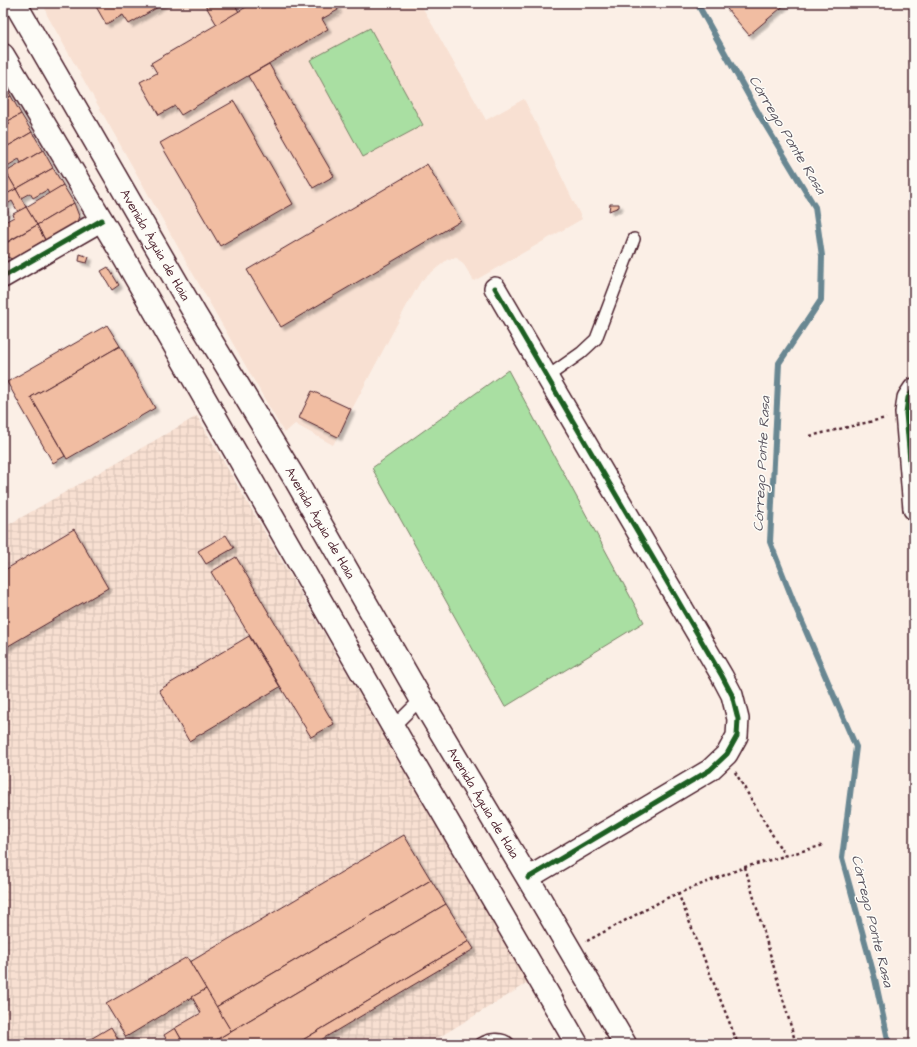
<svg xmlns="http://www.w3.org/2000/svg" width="917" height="1047" font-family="'Architects Daughter',sans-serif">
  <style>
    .built { fill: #f8e0d2 }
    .industrial { fill: url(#industrial-grid) }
    .garden { fill: #a9dfa2; stroke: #7a7f66 }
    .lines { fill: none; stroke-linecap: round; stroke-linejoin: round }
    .stream { stroke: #698792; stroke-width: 6 }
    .building { fill: #f1bda2; stroke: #4a1f2b; filter: url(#shadow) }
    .service-casing { stroke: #4a1f2b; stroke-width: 14 }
    .minor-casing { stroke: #4a1f2b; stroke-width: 24 }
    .secondary-casing { stroke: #4a1f2b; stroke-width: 25 }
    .path { stroke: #4a1f2b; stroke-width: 2.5; stroke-dasharray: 3 3; stroke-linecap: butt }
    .service { stroke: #fdfcf7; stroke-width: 11 }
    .minor { stroke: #fdfcf7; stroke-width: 21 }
    .secondary { stroke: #fdfcf7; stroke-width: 22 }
    .cycleway-casing { stroke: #fdfcf7; stroke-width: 8 }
    .cycleway { stroke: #1b5e20; stroke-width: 5 }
    .labels { text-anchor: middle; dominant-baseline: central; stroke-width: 3; stroke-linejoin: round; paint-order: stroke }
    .street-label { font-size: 13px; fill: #4a1f2b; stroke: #fdfcf7 }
    .water-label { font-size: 14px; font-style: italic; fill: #59535e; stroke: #fdfcf7 }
  </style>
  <defs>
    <pattern id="industrial-grid" width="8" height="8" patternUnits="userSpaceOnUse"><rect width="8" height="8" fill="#f8e0d2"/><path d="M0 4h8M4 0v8" fill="none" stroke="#d6c0b4"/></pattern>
    <filter id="shadow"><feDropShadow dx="3.5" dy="3.5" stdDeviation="1" flood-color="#0004"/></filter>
  </defs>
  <rect width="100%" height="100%" fill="#fbefe6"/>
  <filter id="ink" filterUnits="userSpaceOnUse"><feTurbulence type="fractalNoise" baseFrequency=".025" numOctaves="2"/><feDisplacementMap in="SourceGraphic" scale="8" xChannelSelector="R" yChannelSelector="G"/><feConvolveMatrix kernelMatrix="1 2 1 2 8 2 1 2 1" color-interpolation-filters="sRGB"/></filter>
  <g filter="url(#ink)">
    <polygon class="built" points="44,3 420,3 486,120 524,99 582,219 474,281 464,265 457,258 448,259 421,281 406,307 333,445 295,424 284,433 196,279 47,15"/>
    <polygon class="industrial" points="197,416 528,983 428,1044 3,1044 3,528"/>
    <g class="garden">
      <polygon points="370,28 423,125 363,157 310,60"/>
      <polygon points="508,370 644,622 505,707 372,468"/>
    </g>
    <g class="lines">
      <polyline class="stream" points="697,3 760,116 815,207 822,256 821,300 779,363 770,542 796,608 856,747 842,858 875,979 889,1044"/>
    </g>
    <g class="building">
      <polygon points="94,3 165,3 129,24 123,15 106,24"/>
      <polygon points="204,3 234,3 239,12 217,25"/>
      <polygon points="253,3 335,3 338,10 322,19 328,29 181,115 175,106 159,115 140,82 157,73 151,63"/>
      <polygon points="735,3 787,3 749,35 727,9"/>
      <polygon points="269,64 334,176 313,188 248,76"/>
      <polygon points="3,82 11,96 3,100"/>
      <polygon points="11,96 21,114 3,124 3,101"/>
      <polygon points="234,101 293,204 220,246 160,143"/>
      <polygon points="21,114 32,132 3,149 3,128 10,124 8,121"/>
      <polygon points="32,132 43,150 21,163 19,159 4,168 3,149"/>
      <polygon points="43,150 53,168 16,189 6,172"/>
      <polygon points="427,164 461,221 281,327 247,270"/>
      <polygon points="53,168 63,185 49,194 47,190 33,198 30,193 21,198 16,189"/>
      <polygon points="6,172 16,189 3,196 3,173"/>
      <polygon points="63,185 74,203 37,225 26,207"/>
      <polygon points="16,189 26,207 18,212 12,201 4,206 8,212 3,215 3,196"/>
      <polygon points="74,203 79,216 77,222 73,227 47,243 37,225"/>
      <polygon points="610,204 619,204 619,207 609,211"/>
      <polygon points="26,207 37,225 7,242 3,234 3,223 14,217 13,214"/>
      <polygon points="37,225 45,240 17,256 19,259 15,260 7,257 3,250 3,245"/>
      <polygon points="80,254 89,257 87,263 79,261"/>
      <polygon points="108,267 119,285 112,290 101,271"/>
      <polygon points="107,325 120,346 31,397 65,456 53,463 7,382"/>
      <polygon points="120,346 155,408 67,459 31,397"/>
      <polygon points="312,391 351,409 338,437 299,418"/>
      <polygon points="74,529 108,588 3,649 3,571"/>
      <polygon points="226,535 234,548 206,564 198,551"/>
      <polygon points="236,557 334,724 311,737 211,572"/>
      <polygon points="249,636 280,687 189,741 159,690"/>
      <polygon points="404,835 431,880 216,1007 190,962"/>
      <polygon points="431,880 446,904 231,1031 216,1007"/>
      <polygon points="446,904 469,941 296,1044 209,1044"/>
      <polygon points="469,941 474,949 314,1044 296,1044"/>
      <polygon points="187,957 206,989 126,1037 106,1004"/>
      <polygon points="206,989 231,1031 209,1044 184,1044 175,1028 201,1013 192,997"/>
      <polygon points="111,1027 121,1044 82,1044"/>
      <polygon points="175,1028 184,1044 169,1044 164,1035"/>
    </g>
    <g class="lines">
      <defs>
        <g id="service">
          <polyline points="547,377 581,353 596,339 634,239"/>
          <polyline points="393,727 421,699"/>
          <path d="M481,1044C489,1039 502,1037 509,1044"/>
        </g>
        <g id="minor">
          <polyline points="3,277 102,220"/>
          <polyline points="495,288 722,676 732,695 738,719 737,736 727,754 710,770 528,878"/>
          <polyline points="914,389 908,398 906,413 914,509"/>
        </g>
        <g id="secondary">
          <polyline points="15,3 195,314 295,479 421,699 539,897 625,1044"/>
          <polyline points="3,55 122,254 393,727 577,1044"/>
        </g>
      </defs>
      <use href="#service" class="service-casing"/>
      <use href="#minor" class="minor-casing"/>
      <use href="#secondary" class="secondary-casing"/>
      <g class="path">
        <polyline points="810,436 886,418"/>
        <polyline points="735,772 785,856"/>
        <polyline points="745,867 796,1044"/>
        <polyline points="678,893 738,1044"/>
        <polyline points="587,941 669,897 745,867 824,845"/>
      </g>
      <use href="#service" class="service"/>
      <use href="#minor" class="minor"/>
      <use href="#secondary" class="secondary"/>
      <defs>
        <g id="cycleway">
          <polyline points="3,277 102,220"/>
          <polyline points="495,288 722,676 732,695 738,719 737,736 727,754 710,770 528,878"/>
          <polyline points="914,389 908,398 906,413 914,509"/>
        </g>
      </defs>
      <use href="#cycleway" class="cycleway-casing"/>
      <use href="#cycleway" class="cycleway"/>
    </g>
  </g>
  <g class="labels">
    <g class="street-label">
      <text transform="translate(155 245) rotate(60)">Avenida Águia de Haia</text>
      <text transform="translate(320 523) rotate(60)">Avenida Águia de Haia</text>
      <text transform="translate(483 803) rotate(59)">Avenida Águia de Haia</text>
    </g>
    <g class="water-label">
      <text transform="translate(787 135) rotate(59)">Córrego Ponte Rasa</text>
      <text transform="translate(762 464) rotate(-87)">Córrego Ponte Rasa</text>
      <text transform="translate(872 921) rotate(76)">Córrego Ponte Rasa</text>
    </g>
  </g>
  <rect width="917" height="1047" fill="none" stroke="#fdfcf7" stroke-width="16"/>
  <rect x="8" y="8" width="901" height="1031" fill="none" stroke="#4a1f2b" stroke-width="1.5" filter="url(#ink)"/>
</svg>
